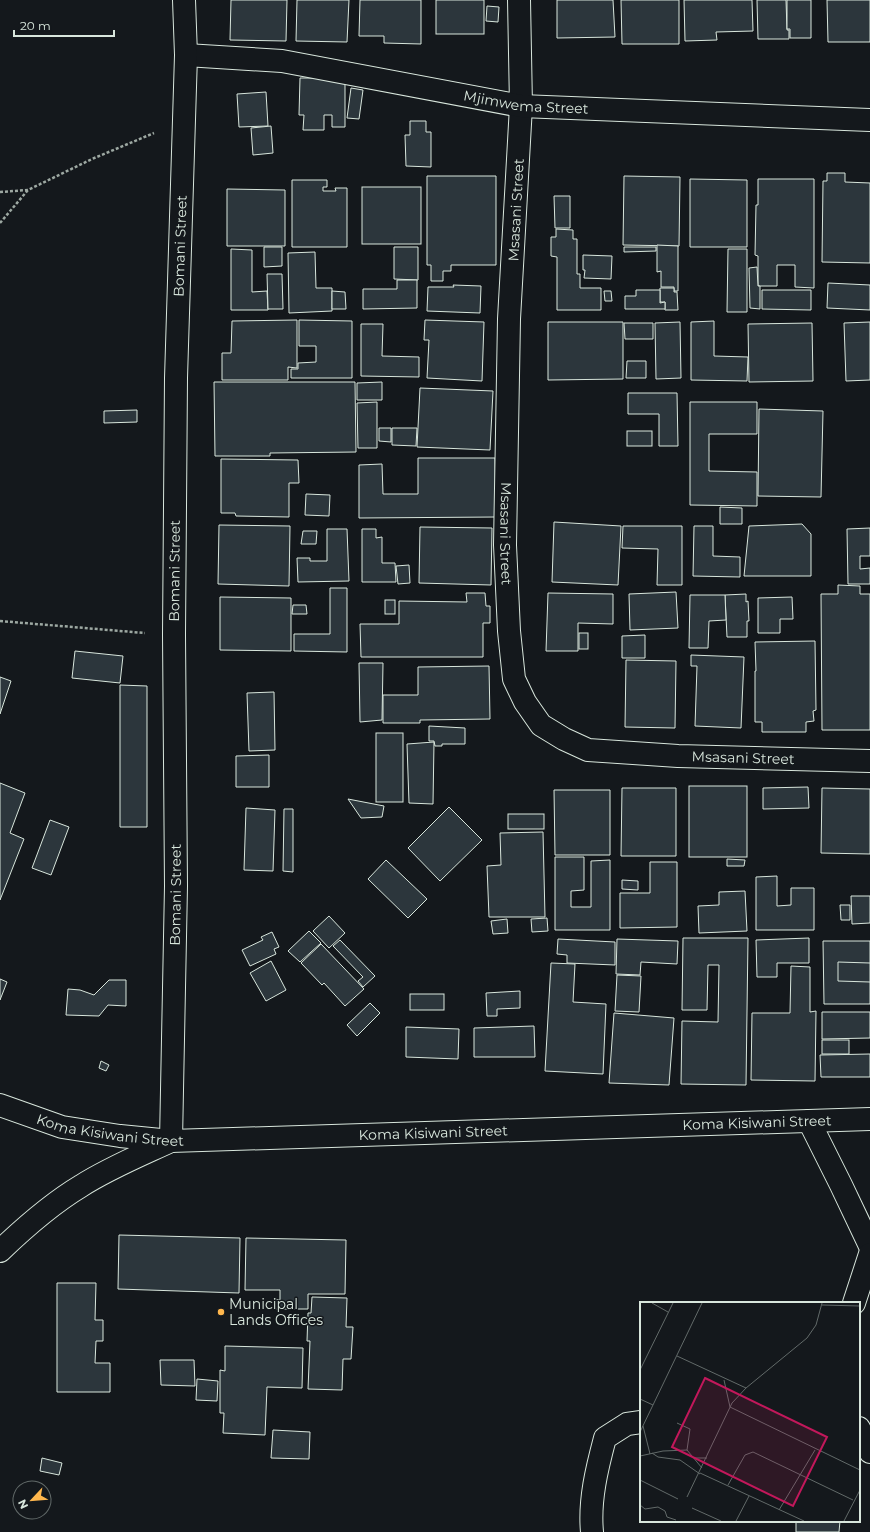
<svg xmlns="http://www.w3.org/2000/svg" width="870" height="1532" font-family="Montserrat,sans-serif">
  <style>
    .building { fill: #2c363c; stroke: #d8e6dc }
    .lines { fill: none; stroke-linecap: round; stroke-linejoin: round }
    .minor-casing { stroke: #d8e6dc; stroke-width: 24 }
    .path { stroke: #9da8a2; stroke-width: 2.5; stroke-dasharray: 3 2; stroke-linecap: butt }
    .minor { stroke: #14181c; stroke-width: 22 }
    .poi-dot { fill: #ffb74d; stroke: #14181c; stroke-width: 1.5 }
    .labels { text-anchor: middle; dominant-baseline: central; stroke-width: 3; stroke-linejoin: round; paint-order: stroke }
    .street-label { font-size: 14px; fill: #d8e6dc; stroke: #14181c }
    .poi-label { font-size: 14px; fill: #d8e6dc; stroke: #14181c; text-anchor: start }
    .inset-road { fill: none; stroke: #626a69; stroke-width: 1 }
    .view { fill: #c2185b; fill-opacity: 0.15; stroke: #c2185b; stroke-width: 2 }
    .inset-edge { fill: none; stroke: #d8e6dc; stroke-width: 2 }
  </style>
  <rect width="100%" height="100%" fill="#14181c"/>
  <g class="building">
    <polygon points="231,0 287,0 286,41 230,40"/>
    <polygon points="297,0 349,0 347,42 296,41"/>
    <polygon points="360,0 421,0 421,44 384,43 384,36 359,36"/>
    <rect x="436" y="0" width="48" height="34"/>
    <polygon points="557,0 613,0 615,37 557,38"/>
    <polygon points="621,0 679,0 679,44 622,44"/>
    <polygon points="684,0 752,0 753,31 716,32 717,40 685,41"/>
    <polygon points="757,0 786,0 787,30 789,30 789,39 758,39"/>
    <polygon points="787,0 811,0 811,38 790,38 790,29 787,29"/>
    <polygon points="827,0 870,0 870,42 828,42"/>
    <polygon points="487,6 499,7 498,22 486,21"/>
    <polygon points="300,78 345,78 345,127 332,127 332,115 324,115 324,130 303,130 304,115 299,115"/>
    <polygon points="351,88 363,90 359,119 347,118"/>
    <polygon points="266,92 268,126 239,127 237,94"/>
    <polygon points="410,121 426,121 426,132 431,132 431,167 406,166 405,135 410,135"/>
    <polygon points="271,126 273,153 253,155 251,128"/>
    <polygon points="827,173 845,173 845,182 870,183 870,263 822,262 823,181 827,181"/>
    <polygon points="427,176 496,176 496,265 451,265 451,271 443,271 443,281 431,281 431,265 427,265"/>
    <polygon points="624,176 680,177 679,246 623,245"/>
    <polygon points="690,179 747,180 747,247 690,247"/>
    <polygon points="758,179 814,179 814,288 795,287 795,265 777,265 777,286 758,286 758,256 755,255 756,205 758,205"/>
    <polygon points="292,180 327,180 327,187 323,187 323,191 336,191 335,188 347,188 347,247 292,247"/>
    <rect x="362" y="187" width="59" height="57"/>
    <polygon points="227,189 285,190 285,246 227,246"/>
    <polygon points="554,196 570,196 570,228 555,228"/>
    <polygon points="556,229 573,230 573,239 577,239 577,274 580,274 580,288 601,288 601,310 557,310 557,257 551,256 551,237 556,237"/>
    <polygon points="657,245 678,246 678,291 674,291 674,287 661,287 661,271 657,272"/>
    <polygon points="264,247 282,247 282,266 264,267"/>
    <polygon points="394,247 418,247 418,280 394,279"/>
    <polygon points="624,247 656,247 656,251 624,252"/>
    <polygon points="231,249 252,250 252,292 267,291 268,310 231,310"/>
    <polygon points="728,249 747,249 747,312 727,312"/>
    <polygon points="315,252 316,288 332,288 332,311 289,313 288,253"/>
    <polygon points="583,255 612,256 611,279 584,278 585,270 583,270"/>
    <polygon points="757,267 758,286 760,286 760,309 750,308 749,268"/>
    <polygon points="267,274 282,274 283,309 268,309"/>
    <polygon points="397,280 417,280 417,308 363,309 363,289 397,289"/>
    <polygon points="828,283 870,285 870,310 827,308"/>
    <polygon points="453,285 481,286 480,313 427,311 428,287 454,287"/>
    <polygon points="660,288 674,288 674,292 677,292 678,310 665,310 665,302 660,302"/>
    <polygon points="636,290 660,290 660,303 665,302 665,309 625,309 625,296 636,296"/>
    <polygon points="762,290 811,290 811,310 762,309"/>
    <polygon points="332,291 345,292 346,309 332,309"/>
    <polygon points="604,291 611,291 612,301 605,301"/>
    <polygon points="297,320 297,368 288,367 288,380 222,380 222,353 231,353 232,321"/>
    <polygon points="299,320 352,321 352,378 291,378 291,369 298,369 298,363 316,362 316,346 299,346"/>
    <polygon points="425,320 484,322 482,381 427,378 429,340 424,340"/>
    <polygon points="714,321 714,356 748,357 747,381 691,380 691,322"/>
    <polygon points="548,322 623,322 623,379 548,380"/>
    <polygon points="680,322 681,378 656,379 655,323"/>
    <polygon points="870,322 870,380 846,381 844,323"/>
    <polygon points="624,323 653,323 653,339 625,339"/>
    <polygon points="812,323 813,381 749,382 748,324"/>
    <polygon points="361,324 383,324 382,356 419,357 419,377 361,376"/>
    <polygon points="627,361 646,361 646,378 626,378"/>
    <polygon points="214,382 355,382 356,452 270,453 270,456 215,456"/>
    <polygon points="382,382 382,400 357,400 357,383"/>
    <polygon points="420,388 493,391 490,450 417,447"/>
    <polygon points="628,393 677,393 678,446 659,446 659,414 628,414"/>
    <polygon points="377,402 377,448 358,448 357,403"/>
    <polygon points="690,402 757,402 757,434 709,434 709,471 757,472 757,506 690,505"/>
    <polygon points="759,409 823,411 821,497 758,496"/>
    <polygon points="137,410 137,422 104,423 104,411"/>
    <polygon points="379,428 391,428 391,442 379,441"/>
    <polygon points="392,428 417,428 416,446 392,445"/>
    <rect x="627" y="431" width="25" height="15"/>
    <polygon points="418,458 495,458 496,517 359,518 359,465 382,464 383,494 418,494"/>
    <polygon points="221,459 298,460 299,483 289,483 289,517 236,516 235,513 221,513"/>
    <polygon points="306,494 330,495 329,516 305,515"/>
    <polygon points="720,507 742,508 742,524 720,524"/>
    <polygon points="554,522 621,526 618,585 552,582"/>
    <polygon points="802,524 811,534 811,576 744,576 749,526"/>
    <polygon points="219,525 290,526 289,586 218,584"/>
    <polygon points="623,526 682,526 682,585 657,585 658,549 622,548"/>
    <polygon points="694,526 713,526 713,556 740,557 740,577 693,576"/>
    <polygon points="420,527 492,528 491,585 419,583"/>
    <polygon points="870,528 870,556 860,556 860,569 870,568 870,584 848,584 847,529"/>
    <polygon points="327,529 347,529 349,581 298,582 297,558 310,558 310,561 327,561"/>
    <polygon points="362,529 376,529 376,538 382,537 382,563 395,563 396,582 362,582"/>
    <polygon points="303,531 317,531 316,544 301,544"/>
    <polygon points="409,565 410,583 398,584 396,566"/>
    <polygon points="838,585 860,586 860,594 870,594 870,730 822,730 821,594 838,594"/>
    <polygon points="330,588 347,588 347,652 294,651 294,634 330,634"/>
    <polygon points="676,592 678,628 630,630 629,594"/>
    <polygon points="466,593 485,593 486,606 490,606 490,623 483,623 483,657 361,657 360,624 399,624 399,601 467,602"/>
    <polygon points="548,593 613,594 613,624 578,623 578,651 546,651"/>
    <polygon points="746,594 746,602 748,601 749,621 747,621 747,637 727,637 725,595"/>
    <polygon points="690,595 725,595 726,620 709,621 708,648 689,648"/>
    <polygon points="220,597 291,598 291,651 220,650"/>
    <polygon points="792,597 793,619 780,619 780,633 758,633 758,598"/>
    <rect x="385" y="600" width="10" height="14"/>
    <polygon points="293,605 306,605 307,614 292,614"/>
    <rect x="579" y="633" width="9" height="16"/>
    <polygon points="645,635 645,658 622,658 622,636"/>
    <polygon points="815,641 816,710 813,711 814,721 806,722 806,732 762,732 762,722 755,722 755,671 756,671 755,642"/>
    <polygon points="75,651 123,656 120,683 72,678"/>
    <polygon points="691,655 744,657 741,728 695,726 697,666 691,666"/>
    <polygon points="626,660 676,661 675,728 625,727"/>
    <polygon points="359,663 383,663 382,720 360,722"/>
    <polygon points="489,666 490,719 420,720 420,723 383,723 383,695 418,695 418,667"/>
    <polygon points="0,677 11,681 0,714"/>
    <polygon points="120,685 147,686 147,827 120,827"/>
    <polygon points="274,692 275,750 249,751 247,693"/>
    <polygon points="429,726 465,728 465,744 442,744 442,746 435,746 434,741 429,741"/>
    <rect x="376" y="733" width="27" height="69"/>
    <polygon points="434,742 433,804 409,803 407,744"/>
    <polygon points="269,755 269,787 236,787 236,756"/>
    <polygon points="0,783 25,793 10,833 24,839 0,900"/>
    <rect x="689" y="786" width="58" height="71"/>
    <polygon points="808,787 809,808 763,809 763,788"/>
    <polygon points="622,788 676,788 676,856 621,856"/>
    <polygon points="822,788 870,789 870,854 821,853"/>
    <polygon points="554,790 610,790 610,855 555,855"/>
    <polygon points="348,799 384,806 382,817 361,818"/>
    <polygon points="449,807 482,840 440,881 408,848"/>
    <polygon points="246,808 275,810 273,871 244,870"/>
    <polygon points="284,809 293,809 293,872 283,871"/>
    <rect x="508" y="814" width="36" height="15"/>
    <polygon points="50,820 69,827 51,875 32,868"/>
    <polygon points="543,832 545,917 489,917 487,866 501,865 500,833"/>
    <polygon points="555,857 584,857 584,890 571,891 571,907 591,907 591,861 610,860 610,930 555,930"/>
    <polygon points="727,859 745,860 744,866 727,866"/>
    <polygon points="386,860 427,899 408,918 368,879"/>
    <polygon points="650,862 677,862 677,927 620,928 620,893 650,893"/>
    <polygon points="777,876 777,906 791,905 791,888 814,888 814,930 756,930 756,877"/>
    <polygon points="622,880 638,881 638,890 622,889"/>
    <polygon points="745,891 747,931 699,933 698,906 719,905 719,892"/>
    <polygon points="851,896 870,896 870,923 852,924"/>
    <polygon points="840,905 850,905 850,920 841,920"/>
    <polygon points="329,916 345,933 329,948 313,931"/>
    <polygon points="547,918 548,931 532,932 531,919"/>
    <polygon points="507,919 508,933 493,934 491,921"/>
    <polygon points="309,931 321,943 300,962 288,951"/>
    <polygon points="272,932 279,947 274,949 276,954 250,966 242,950 263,940 261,937"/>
    <polygon points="683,938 748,938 746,1085 681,1084 682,1021 718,1022 719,965 708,965 707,1010 682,1010"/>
    <polygon points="809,938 809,963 777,963 777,977 757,977 756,940"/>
    <polygon points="558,939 615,942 615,965 567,963 567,955 557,954"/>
    <polygon points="617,939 678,941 677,964 641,962 640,975 616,974"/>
    <polygon points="340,940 375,976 363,987 358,981 363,977 333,946"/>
    <polygon points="823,941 870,941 870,1004 824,1004"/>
    <polygon points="321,944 364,989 345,1006 324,983 322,985 301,963"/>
    <polygon points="271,961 286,990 266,1001 250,973"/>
    <polygon points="838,962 870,963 870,982 838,981"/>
    <polygon points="551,963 575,964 573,1002 606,1004 603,1074 545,1071"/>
    <polygon points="791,966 810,967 810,1012 816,1011 815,1081 751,1080 752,1013 790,1013"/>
    <polygon points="617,975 641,976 639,1012 615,1011"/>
    <polygon points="0,979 7,982 0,1000"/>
    <polygon points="109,980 126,980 126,1006 108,1005 99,1016 66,1015 68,989 80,990 94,995"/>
    <polygon points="520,991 520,1008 497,1009 497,1016 487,1016 486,993"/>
    <rect x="410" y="994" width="34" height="16"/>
    <polygon points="370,1003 380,1013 357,1036 347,1025"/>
    <polygon points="822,1012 870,1012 870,1038 822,1039"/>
    <polygon points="614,1013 674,1018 669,1085 609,1083"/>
    <polygon points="534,1026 535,1057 474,1057 474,1028"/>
    <polygon points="406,1027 459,1029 458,1059 406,1057"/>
    <rect x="822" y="1040" width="27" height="14"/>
    <polygon points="870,1054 870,1077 821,1077 820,1055"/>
    <polygon points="101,1061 109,1065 106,1071 99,1068"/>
    <polygon points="119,1235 240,1238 239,1293 118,1289"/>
    <polygon points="246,1238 346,1240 345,1294 308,1294 308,1309 275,1309 275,1299 280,1300 280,1290 245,1290"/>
    <polygon points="57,1283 96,1283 95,1320 103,1320 103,1341 96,1341 95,1363 110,1363 110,1392 57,1392"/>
    <polygon points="312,1297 347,1298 346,1327 353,1327 351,1359 343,1359 342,1390 308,1389 310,1341 307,1341 308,1313 311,1313"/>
    <polygon points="225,1346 303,1348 302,1388 267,1387 265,1435 223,1433 224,1413 220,1413 220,1370 225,1371"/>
    <polygon points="160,1360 194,1360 195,1386 161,1385"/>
    <polygon points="197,1379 218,1381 217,1401 196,1400"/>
    <polygon points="273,1430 310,1432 309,1459 271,1458"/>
    <polygon points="42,1458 62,1463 59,1475 40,1471"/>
    <polygon points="796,1521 840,1521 839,1532 796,1532"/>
  </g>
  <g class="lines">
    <defs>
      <g id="minor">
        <path id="s1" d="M519,0L521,106L509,319L505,545L509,631L514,679L525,702L541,725L564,739L588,750L678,756L870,761"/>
        <path id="s2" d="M186,55L282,61L521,106L870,120"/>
        <path id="s3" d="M0,1105L62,1127L120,1136L171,1141L870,1119"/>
        <polyline points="809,1121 841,1185 870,1246"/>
        <path id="s4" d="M0,1251C25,1227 51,1204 81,1186C109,1168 141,1155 171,1141L176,886L174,635L176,378L186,55L184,0"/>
        <polyline points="854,1303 870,1254"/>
        <polyline points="859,1428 870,1452"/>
        <path d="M592,1532C589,1500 597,1468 605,1438L627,1424L641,1422"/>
      </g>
    </defs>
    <use href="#minor" class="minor-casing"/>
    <g class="path">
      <polyline points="0,192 28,190 92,159 154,133"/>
      <polyline points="0,223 28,190"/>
      <polyline points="0,621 145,633"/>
    </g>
    <use href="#minor" class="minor"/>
  </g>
  <circle class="poi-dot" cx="221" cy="1312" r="4"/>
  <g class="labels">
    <g class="street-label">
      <text stroke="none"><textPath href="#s2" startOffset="344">Mjimwema Street</textPath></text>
      <text transform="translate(516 210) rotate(-87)">Msasani Street</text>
      <text stroke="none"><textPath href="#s4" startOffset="1100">Bomani Street</textPath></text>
      <text stroke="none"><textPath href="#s1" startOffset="534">Msasani Street</textPath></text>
      <text stroke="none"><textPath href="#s4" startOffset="775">Bomani Street</textPath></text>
      <text stroke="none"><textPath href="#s1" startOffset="942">Msasani Street</textPath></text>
      <text stroke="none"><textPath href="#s4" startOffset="451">Bomani Street</textPath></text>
      <text stroke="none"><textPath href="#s3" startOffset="762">Koma Kisiwani Street</textPath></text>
      <text stroke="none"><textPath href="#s3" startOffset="114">Koma Kisiwani Street</textPath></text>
      <text stroke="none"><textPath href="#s3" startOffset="438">Koma Kisiwani Street</textPath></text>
    </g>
    <g class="poi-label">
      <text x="229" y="1304">Municipal<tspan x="229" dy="16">Lands Offices</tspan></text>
    </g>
  </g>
  <g transform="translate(640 1302)">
    <rect width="220" height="220" fill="#14181c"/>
    <path class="inset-road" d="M12,1L28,10M182,3L220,4M37,54L106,86M0,68L33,1M84,78L90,105L220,168M0,97L13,103M37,121L50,127L47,148L62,166M3,124L10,152M0,130L62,1M12,151L18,155L40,158L60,172M0,154L23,149L47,148M54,156H67M60,171L164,219M0,178L38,197M88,183L105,153L113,150L213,198M47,195L92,101L106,86L167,36L176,23L182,1M0,203L5,207L18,205L25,209L27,215L36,218M52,206L81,219M139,208L175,148M96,219L109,194M204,219L220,188"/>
    <path class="view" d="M65,76L187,135L153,204L32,145Z"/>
    <rect width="220" height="220" class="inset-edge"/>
  </g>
  <g transform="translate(32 1500) rotate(244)"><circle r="19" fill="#14181c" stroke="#626a69"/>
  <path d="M0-3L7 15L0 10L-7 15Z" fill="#ffb74d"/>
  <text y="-6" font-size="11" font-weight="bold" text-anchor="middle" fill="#d8e6dc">N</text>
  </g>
  <path d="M14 30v6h100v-6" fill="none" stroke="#d8e6dc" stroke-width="2"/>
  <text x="20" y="30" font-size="12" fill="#d8e6dc" stroke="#14181c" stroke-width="3" paint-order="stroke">20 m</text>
</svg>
